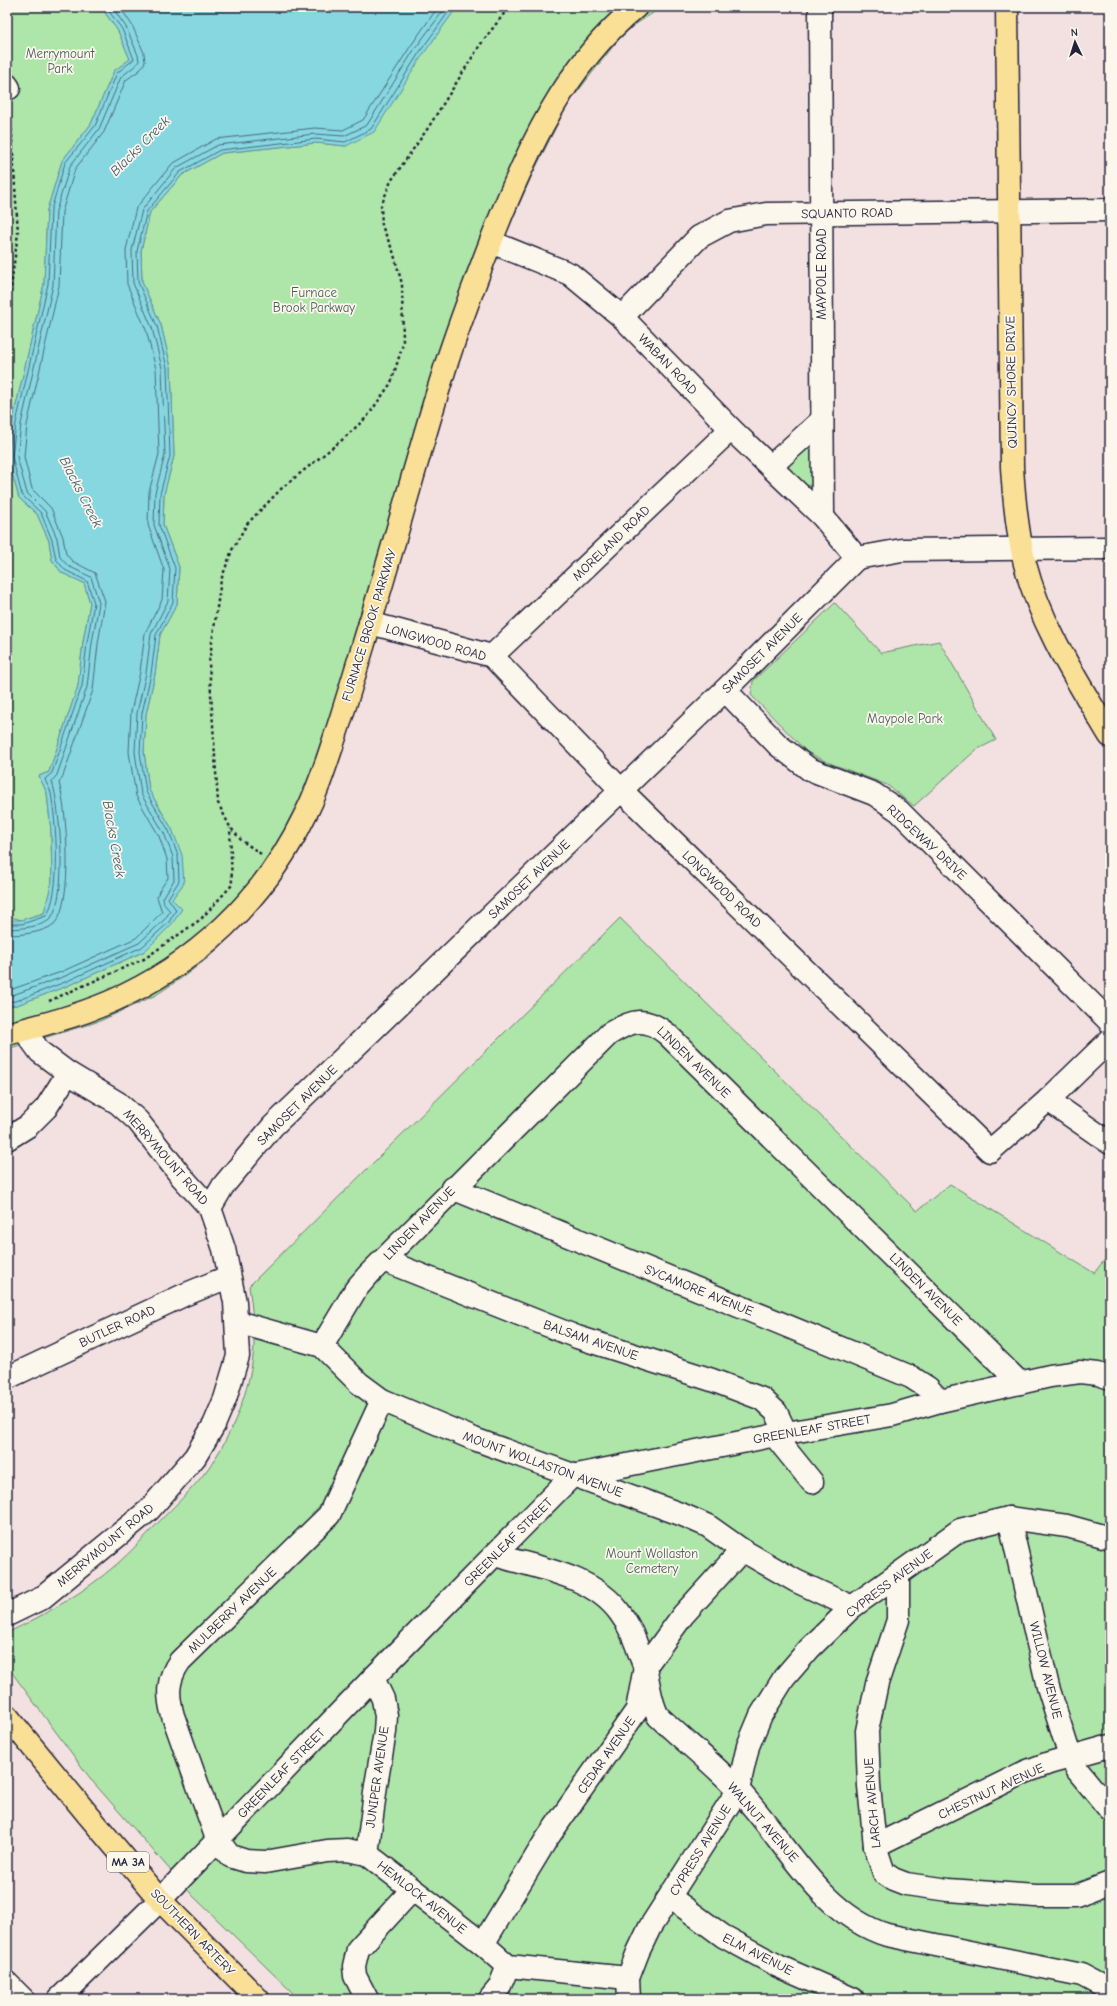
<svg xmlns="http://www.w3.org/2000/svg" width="1117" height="2006" font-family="'Comic Neue',sans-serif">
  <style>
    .green { fill: #aee5a8; stroke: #688472 }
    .water { fill: #86d7e0; stroke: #5e8f9e }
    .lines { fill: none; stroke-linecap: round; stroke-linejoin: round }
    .shore { stroke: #4a6a7d; stroke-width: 1 }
    .minor-casing { stroke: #22223b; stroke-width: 25 }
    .major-casing { stroke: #22223b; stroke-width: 25 }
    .path { stroke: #22223b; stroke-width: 2.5; stroke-dasharray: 3 3; stroke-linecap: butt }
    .minor { stroke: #fbf7ec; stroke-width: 22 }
    .major { stroke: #fadf96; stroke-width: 22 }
    .labels { text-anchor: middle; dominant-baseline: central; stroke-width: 3.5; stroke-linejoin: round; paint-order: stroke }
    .shield { fill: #fbf7ec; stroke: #636270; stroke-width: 1 }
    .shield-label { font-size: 12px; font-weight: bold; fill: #22223b }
    .park-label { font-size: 13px; fill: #4c5c5c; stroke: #fbf7ec }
    .street-label { font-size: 13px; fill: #22223b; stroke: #fbf7ec }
    .water-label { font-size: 14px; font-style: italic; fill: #40586d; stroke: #fbf7ec }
  </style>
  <rect width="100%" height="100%" fill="#f3e0e1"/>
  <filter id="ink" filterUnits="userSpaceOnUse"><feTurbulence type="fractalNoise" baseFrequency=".025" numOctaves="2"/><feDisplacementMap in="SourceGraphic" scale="8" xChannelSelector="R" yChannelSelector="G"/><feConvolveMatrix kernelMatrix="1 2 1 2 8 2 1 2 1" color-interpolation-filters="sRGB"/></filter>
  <g filter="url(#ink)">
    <g class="green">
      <polygon points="7,7 101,7 118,31 130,59 114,71 91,124 62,161 47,210 44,284 12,423 8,459 19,498 37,514 49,541 52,560 62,573 84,583 90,603 83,642 78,686 49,772 39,776 47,793 51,831 52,882 44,913 21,920 11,917 7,919"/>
      <polygon points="457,7 662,7 633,26 618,40 567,105 532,175 483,286 307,834 292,861 252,915 209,957 183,977 156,995 100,1021 7,1049 7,1006 17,1005 67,986 145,951 171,899 184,883 172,829 149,790 144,752 146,714 155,674 160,635 177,604 179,567 163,525 164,494 174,456 171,367 161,325 142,282 141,251 150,212 182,175 222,153 316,143 346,146 422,55"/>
      <polygon points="809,446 811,447 813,484 806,487 786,465"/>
      <polygon points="835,603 881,653 939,641 996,740 976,750 914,806 887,785 827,762 807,752 751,695 753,681"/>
      <path d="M620,918L917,1211L950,1184L1094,1273L1110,1253V1999H299L193,1896L93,1782L7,1666V1633C46,1614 84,1593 117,1564C131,1552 143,1538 156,1525C173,1507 192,1490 207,1470C231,1438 252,1386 254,1346C254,1326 252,1306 249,1286Z"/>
    </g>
    <polygon class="water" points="101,7 457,7 422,56 374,132 346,146 316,143 222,153 182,175 150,212 141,251 142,282 161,325 171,367 174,456 164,494 163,525 179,567 177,604 160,635 155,674 146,714 144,752 149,790 172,829 182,855 184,883 172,899 182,909 172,924 145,951 67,986 17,1005 7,1006 7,920 21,920 44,913 52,881 51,831 47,793 39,776 49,772 78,686 83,642 90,603 84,583 62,573 52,560 49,541 37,514 19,498 8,459 12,423 44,284 47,210 62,161 91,124 114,71 130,59 118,31"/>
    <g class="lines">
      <g class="shore">
        <path d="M7,924H22L46,916C62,893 56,821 51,793C50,788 46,784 45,779L52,773L82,686L87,643L94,603L87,581L65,570L56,559L52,540L41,513L22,495L12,457L16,423L48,284L51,210L65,163L95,126L117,73L134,59L122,29L106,7"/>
        <path d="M7,929C17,929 45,927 51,918C68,894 60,808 52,781L57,775L87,687L92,643L99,603L91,577L68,566L60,557L57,538L45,511L27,493L17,457L21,424L53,285L56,211L70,166L99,129L121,77L136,65L139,61L138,55L126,27L112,7"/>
        <path d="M7,935C20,935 44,933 54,924C74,905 67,808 59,783L63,776L93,690L98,644L105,601L95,573L72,561L66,554L63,537L51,508L32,489L24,457L27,425L59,286L62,212L75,169L104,132L126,80L140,70L145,62L144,53L132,25L120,7"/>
        <polyline points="7,991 61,972 136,938 162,912 157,897 159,891 168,878 167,859 159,836 136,796 129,752 131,712 140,672 145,633 162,600 164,570 148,525 149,492 159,454 156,369 146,330 127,284 126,250 136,208 172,164 216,139 315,128 343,130 363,120 410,47 438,7"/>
        <polyline points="7,997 63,977 139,943 165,919 170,911 164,904 163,898 174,880 173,857 164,833 141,794 135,752 137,713 146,673 151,634 168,601 170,569 154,525 155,493 165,455 162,368 152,328 133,283 132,250 142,210 176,168 218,145 315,134 344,136 367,125 414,50 446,7"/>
        <polyline points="7,1002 16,1001 65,982 142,947 169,922 176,910 168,898 179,881 178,856 169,831 146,792 140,752 142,713 151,674 156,635 173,602 175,568 159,525 160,494 170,456 167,368 157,326 138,282 137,251 147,211 180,172 220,150 316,139 345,142 371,129 419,53 452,7"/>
      </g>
      <defs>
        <g id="minor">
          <polyline points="820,7 823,517"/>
          <polyline points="7,85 9,88"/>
          <polyline points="491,242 570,274 622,317 731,429 823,517 857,558 902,550 1110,548"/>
          <polyline points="622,317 699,237 729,221 766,214 1110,210"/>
          <polyline points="771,466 822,420"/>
          <polyline points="370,623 492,656 621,790 990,1151 1048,1100 1110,1040"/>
          <polyline points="492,656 731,429"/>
          <polyline points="725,690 778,745 809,769 874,794 899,811 1110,1022"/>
          <polyline points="1048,1100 1110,1143"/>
          <polyline points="7,1139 28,1126 46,1108 68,1073"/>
          <polyline points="452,1188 911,1377 928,1388 940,1401"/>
          <polyline points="210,1208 223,1186 273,1126 725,690 857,558"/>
          <polyline points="383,1260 577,1337 712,1380 762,1399 776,1412 786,1433"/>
          <polyline points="237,1322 322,1346 359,1383 382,1400 474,1439 683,1515 708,1526 742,1550 796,1581 852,1607"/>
          <path d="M322,1346L356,1289L369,1274L609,1034C632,1020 645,1016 667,1034L1020,1383"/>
          <polyline points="7,1378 184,1295 228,1277"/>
          <path d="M382,1400L329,1515L180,1661C167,1679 167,1695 173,1716L217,1839L230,1856L246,1861L265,1862L327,1851L347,1850L367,1854L483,1944L508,1966L628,1978"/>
          <polyline points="774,1435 812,1482"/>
          <polyline points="1009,1518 1048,1687 1070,1756 1078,1771 1110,1810"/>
          <path d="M495,1555C537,1568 593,1575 620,1613C631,1627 636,1644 642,1660C650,1679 648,1698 658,1716C684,1741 713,1763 738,1790C785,1839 819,1914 887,1935L1082,1975L1110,1990"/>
          <polyline points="898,1575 898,1620 877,1683 867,1731 869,1786 875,1846 884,1873 893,1879 906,1884 948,1890 1036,1896 1076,1896 1110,1883"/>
          <polyline points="7,1615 42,1598 149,1510 195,1457 214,1425 225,1399 238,1356 235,1302 224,1249 210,1208 181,1176 138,1121 118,1103 68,1073 40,1052 24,1030"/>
          <polyline points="875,1846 1025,1772 1049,1763 1110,1746"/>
          <polyline points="367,1854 376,1785 385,1732 386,1716 383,1699 373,1678"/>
          <polyline points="670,1897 723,1936 778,1966 853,1999"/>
          <polyline points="483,1944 546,1840 637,1710 645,1667 683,1615 742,1550"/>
          <polyline points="7,1983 23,1999"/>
          <polyline points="59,1999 160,1900 373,1678 572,1476 786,1433 892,1415 940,1401 1050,1376 1080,1372 1098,1374 1110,1378"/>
          <polyline points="367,1999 355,1976 354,1966 358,1949 412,1890"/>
          <polyline points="490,1999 499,1988 508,1966"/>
          <polyline points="629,1999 628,1978 638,1952 650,1927 738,1790 748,1746 761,1715 784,1678 809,1649 852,1607 960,1530 1009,1518 1067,1526 1110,1538"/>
        </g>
        <g id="major">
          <path d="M1007,7L1012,467C1014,500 1017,532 1025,564C1041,626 1078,682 1110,736"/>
          <path d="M7,1034C42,1025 77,1016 110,1002C195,965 264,900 304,817C316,795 324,770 332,746C348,698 362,649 377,600C400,523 421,445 445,368C459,324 476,280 493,236C526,152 565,65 636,7"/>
          <polyline points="7,1716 89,1816 160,1900 258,1999"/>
        </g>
      </defs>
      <use href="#minor" class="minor-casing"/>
      <use href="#major" class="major-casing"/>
      <g class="path">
        <polyline points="7,317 18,233 10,106"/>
        <polyline points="261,854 241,840 230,827 218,803 209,663 221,580 232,550 247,524 283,487 342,440 367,417 391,383 403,344 402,284 393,251 382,226 381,206 391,181 428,128 480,45 509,7"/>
        <polyline points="49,1001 144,959 201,919 232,885 230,828"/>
      </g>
      <use href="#minor" class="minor"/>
      <use href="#major" class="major"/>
    </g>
  </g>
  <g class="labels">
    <rect class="shield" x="107" y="1852" width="42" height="20" rx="3"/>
    <g class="shield-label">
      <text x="128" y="1862">MA 3A</text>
    </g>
    <g class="park-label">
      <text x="60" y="53">Merrymount<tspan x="60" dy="15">Park</tspan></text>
      <text x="314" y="292">Furnace<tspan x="314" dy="15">Brook Parkway</tspan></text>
      <text x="905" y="718">Maypole Park</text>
      <text x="652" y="1553">Mount Wollaston<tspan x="652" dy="15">Cemetery</tspan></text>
    </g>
    <g class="street-label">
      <text transform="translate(847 213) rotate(-1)">SQUANTO ROAD</text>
      <text transform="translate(821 274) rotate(-90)">MAYPOLE ROAD</text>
      <text transform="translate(668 364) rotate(46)">WABAN ROAD</text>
      <text transform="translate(1011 382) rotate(-91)">QUINCY SHORE DRIVE</text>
      <text transform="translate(611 543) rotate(-44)">MORELAND ROAD</text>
      <text transform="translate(369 625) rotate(-73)">FURNACE BROOK PARKWAY</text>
      <text transform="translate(436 642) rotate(16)">LONGWOOD ROAD</text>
      <text transform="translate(762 653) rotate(-45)">SAMOSET AVENUE</text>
      <text transform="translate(927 842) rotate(43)">RIDGEWAY DRIVE</text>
      <text transform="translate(529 879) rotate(-44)">SAMOSET AVENUE</text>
      <text transform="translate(722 889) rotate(44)">LONGWOOD ROAD</text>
      <text transform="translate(694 1062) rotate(44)">LINDEN AVENUE</text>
      <text transform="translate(297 1105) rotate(-45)">SAMOSET AVENUE</text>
      <text transform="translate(166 1157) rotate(49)">MERRYMOUNT ROAD</text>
      <text transform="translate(419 1223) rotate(-46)">LINDEN AVENUE</text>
      <text transform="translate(926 1289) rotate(45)">LINDEN AVENUE</text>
      <text transform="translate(699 1290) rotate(22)">SYCAMORE AVENUE</text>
      <text transform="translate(117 1326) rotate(-25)">BUTLER ROAD</text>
      <text transform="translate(591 1340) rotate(19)">BALSAM AVENUE</text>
      <text transform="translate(812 1429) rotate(-10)">GREENLEAF STREET</text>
      <text transform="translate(543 1464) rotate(20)">MOUNT WOLLASTON AVENUE</text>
      <text transform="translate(508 1542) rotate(-45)">GREENLEAF STREET</text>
      <text transform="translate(105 1545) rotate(-40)">MERRYMOUNT ROAD</text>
      <text transform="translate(889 1583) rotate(-37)">CYPRESS AVENUE</text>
      <text transform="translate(232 1610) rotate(-44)">MULBERRY AVENUE</text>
      <text transform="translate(1046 1670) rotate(76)">WILLOW AVENUE</text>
      <text transform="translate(606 1755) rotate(-55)">CEDAR AVENUE</text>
      <text transform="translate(281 1773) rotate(-46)">GREENLEAF STREET</text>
      <text transform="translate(377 1777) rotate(-82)">JUNIPER AVENUE</text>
      <text transform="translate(991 1791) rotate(-25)">CHESTNUT AVENUE</text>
      <text transform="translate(872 1803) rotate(-95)">LARCH AVENUE</text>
      <text transform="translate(763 1822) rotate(49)">WALNUT AVENUE</text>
      <text transform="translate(700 1850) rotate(-58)">CYPRESS AVENUE</text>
      <text transform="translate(422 1897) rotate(38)">HEMLOCK AVENUE</text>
      <text transform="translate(193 1932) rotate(46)">SOUTHERN ARTERY</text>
      <text transform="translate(758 1954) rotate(27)">ELM AVENUE</text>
    </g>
    <g class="water-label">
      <text transform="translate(140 146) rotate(-45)">Blacks Creek</text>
      <text transform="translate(81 492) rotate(63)">Blacks Creek</text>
      <text transform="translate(114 839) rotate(80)">Blacks Creek</text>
    </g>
  </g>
  <rect width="1117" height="2006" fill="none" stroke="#fbf7ec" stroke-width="24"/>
  <rect x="12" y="12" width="1093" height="1982" fill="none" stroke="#22223b" stroke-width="1.5" filter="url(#ink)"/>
  <g transform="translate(1075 42) rotate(356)" stroke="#fbf7ec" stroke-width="3" paint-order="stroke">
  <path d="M0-3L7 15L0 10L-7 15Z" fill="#22223b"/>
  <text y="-6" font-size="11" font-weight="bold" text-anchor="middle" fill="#22223b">N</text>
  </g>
</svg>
